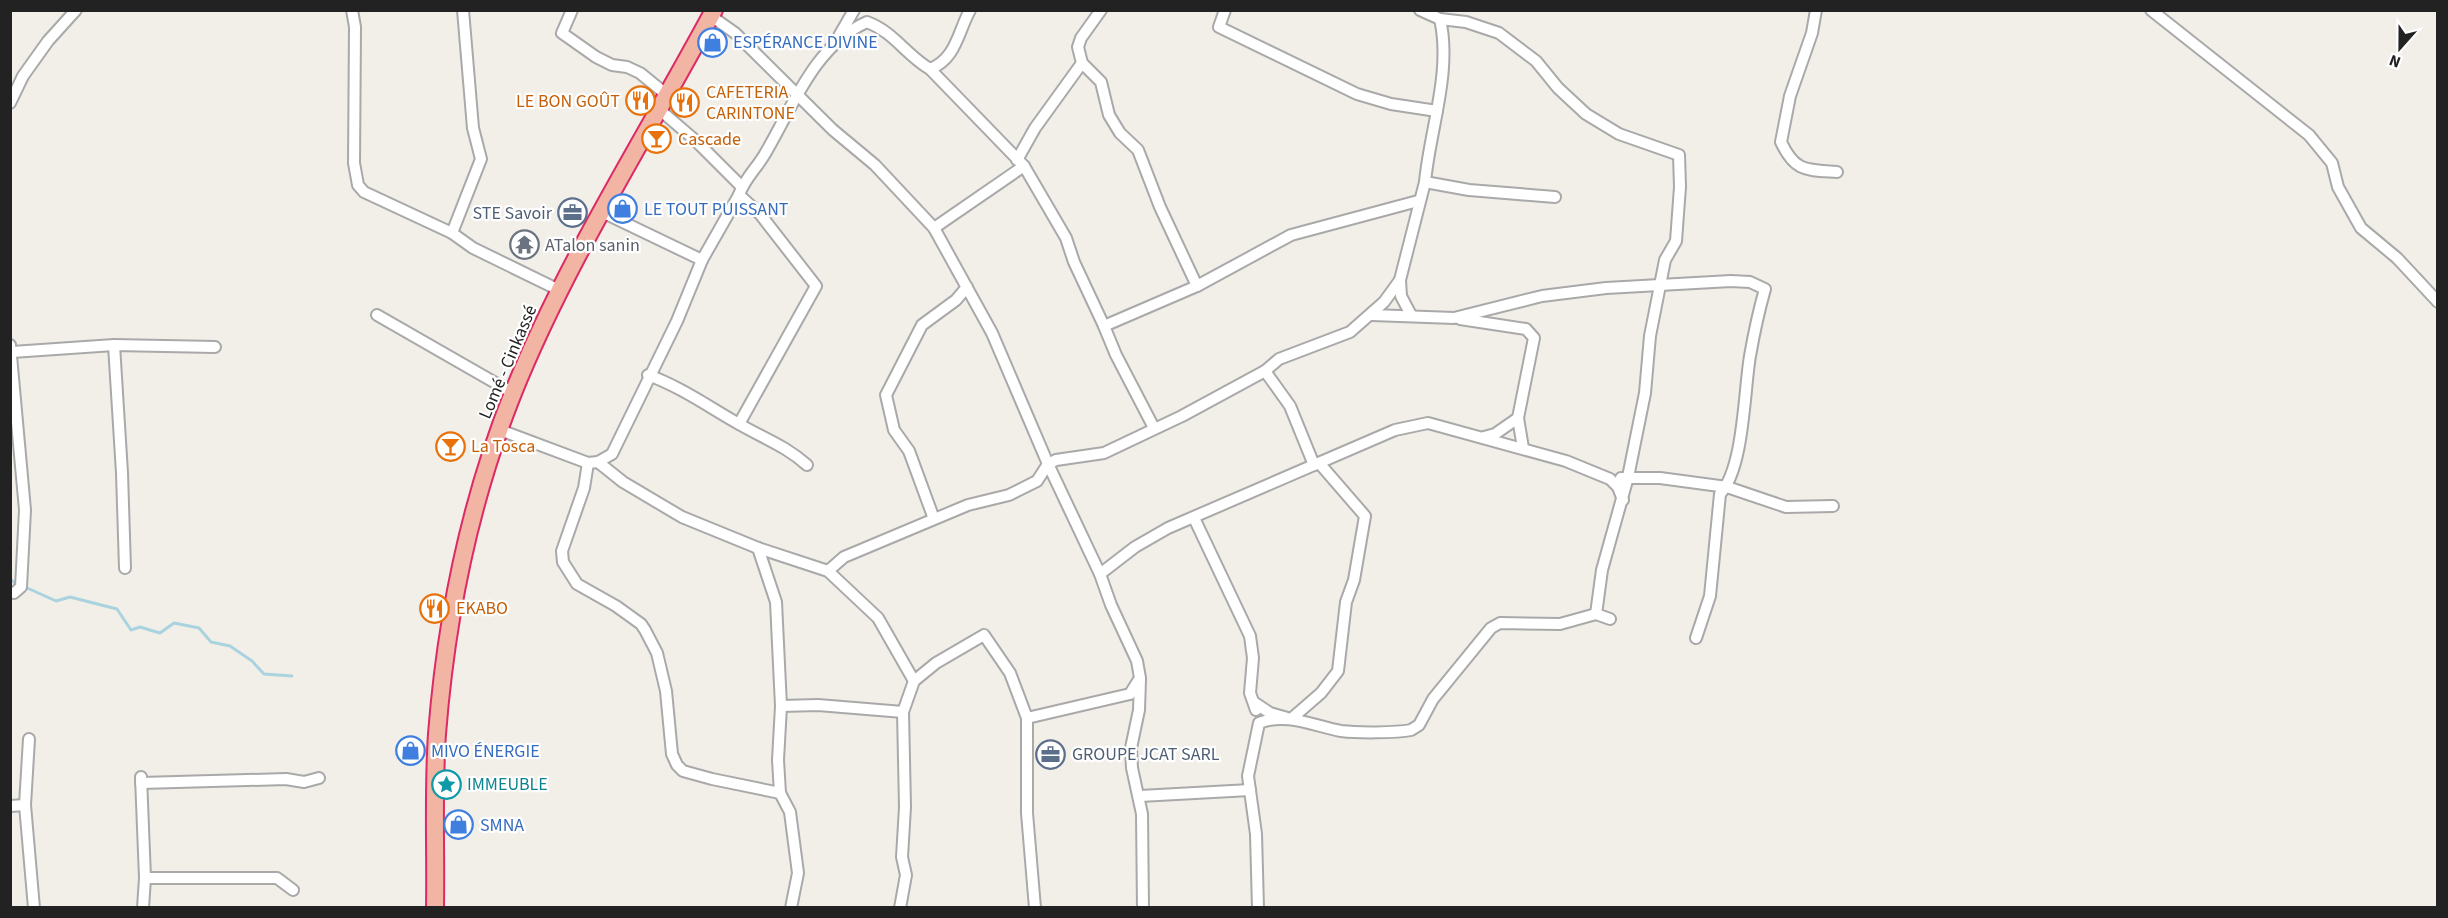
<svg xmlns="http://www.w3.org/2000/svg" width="2448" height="918" font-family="'Source Sans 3',sans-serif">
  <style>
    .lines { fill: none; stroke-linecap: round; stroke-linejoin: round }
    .stream { stroke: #aad3df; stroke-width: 3 }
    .minor-casing { stroke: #a9a9a9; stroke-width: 14 }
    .trunk-casing { stroke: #dc2a67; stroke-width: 20 }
    .minor { stroke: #fff; stroke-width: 10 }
    .trunk { stroke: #f2b4a3; stroke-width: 16 }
    .labels { text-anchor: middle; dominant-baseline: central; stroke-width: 4.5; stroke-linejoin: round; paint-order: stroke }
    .shop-label { font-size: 18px; fill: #366cbe; stroke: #fff; text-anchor: start }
    .food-label { font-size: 18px; fill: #c56008; stroke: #fff; text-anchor: start }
    .service-label { font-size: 18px; fill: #4e5e75; stroke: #fff; text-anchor: end }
    .worship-label { font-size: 18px; fill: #5b616d; stroke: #fff; text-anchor: start }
    .street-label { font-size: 18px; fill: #222; stroke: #fff }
    .culture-label { font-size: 18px; fill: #0d838f; stroke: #fff; text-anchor: start }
  </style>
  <rect width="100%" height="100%" fill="#f2efe9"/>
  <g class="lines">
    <g class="stream">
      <polyline points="10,579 19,586"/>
      <polyline points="25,587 56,601 70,597 117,609 131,630 140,627 160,633 174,623 199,628 211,642 230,646 252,661 264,674 292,676"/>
    </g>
    <defs>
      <g id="minor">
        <polyline points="352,10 355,27 354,163 358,185 364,192 452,233"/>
        <polyline points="463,10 473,128 481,159 452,233 473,248 559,290"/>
        <polyline points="572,10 562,33 596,57 612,65 627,67 640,73 667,95"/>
        <polyline points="1101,10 1081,38 1078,47 1082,63 1101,82 1109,115 1120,133 1138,150 1160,207 1197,286"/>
        <polyline points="1225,10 1219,27 1357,94 1391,104 1437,111"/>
        <path d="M1420,10L1440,19C1452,72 1430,129 1425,182L1469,190L1555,197"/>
        <path d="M1816,10L1812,33L1790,96L1781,142C1795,172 1806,170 1837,172"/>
        <polyline points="2151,10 2309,135 2332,163 2338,187 2361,228 2397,258 2438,302"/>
        <polyline points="711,16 735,33 833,130 875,165 934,228 992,333 1048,464 1100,574 1111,605 1137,661 1140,678 1130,694 1027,718"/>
        <polyline points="1440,19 1466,22 1499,33 1536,61 1558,88 1586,114 1619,134 1679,155 1680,187 1676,241 1665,260 1650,336 1645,393 1628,477 1602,570 1596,614 1610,619"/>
        <polyline points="839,36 854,10"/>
        <polyline points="930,69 1024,166 1066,238 1074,262 1104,326 1197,286 1291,235 1418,201"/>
        <polyline points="10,103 23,76 48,41 76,10"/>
        <polyline points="660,110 696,141 742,187"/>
        <polyline points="1017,160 1035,128 1082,63"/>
        <path d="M739,195C744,179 758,167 766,152C793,106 815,45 867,22C894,32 906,55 930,69C956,59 958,32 970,10"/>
        <polyline points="934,228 1024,166"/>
        <polyline points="702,260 739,195 760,214 816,286 739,424"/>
        <polyline points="1400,280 1401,296 1411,315"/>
        <polyline points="377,315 513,393"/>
        <path d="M1372,315L1454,318L1542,296L1606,288L1731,281L1750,282L1765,289C1759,310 1754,333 1750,356C1744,391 1744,468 1720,494L1710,596L1696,638"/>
        <polyline points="1460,319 1526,329 1534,338 1518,418 1523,448"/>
        <polyline points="1104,326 1116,355 1154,428"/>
        <polyline points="10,345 25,510 21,587 14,593"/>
        <polyline points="114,345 122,473 125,568"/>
        <polyline points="12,352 114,345 215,347"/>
        <path d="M648,375C681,387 709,407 739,424C763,438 786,446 807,465"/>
        <polyline points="500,430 588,463 598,462 623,482 682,517 758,548 828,571 878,618 914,681"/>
        <polyline points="1484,437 1495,434 1518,418"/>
        <polyline points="598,462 612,454 677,321 702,260 602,212"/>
        <polyline points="588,463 584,488 562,551 563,562 577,584 616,606 641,624 645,630 657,653 666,691 672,754 677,765 683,771 712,779 780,793"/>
        <polyline points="1314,465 1290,406 1265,371 1279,359 1350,332 1384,302 1400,280 1425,182"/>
        <polyline points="1621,478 1660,478 1727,487 1786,507 1833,506"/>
        <polyline points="1194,518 1250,636 1253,658 1250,693 1256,710"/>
        <polyline points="934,519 909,451 894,430 886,395 922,325 956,300 967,287"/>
        <polyline points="758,548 776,602 781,706 778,760 780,793 790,812 798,873 791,908"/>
        <polyline points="828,571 844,557 968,505 1009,495 1037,481 1048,464 1056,460 1104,453 1182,416 1265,371"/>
        <polyline points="1100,574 1135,547 1168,528 1395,430 1428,423 1566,461 1610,479 1618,487 1623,500"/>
        <polyline points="1140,679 1139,710 1131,748 1132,768 1142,814 1143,908"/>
        <polyline points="1255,703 1270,713 1291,719 1321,693 1338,671 1346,602 1354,580 1365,516 1320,464"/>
        <polyline points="781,706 818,705 903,712"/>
        <polyline points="29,739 25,805 34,908"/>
        <polyline points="141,777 145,878 143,908"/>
        <polyline points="141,783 286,779 304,782 319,778"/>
        <polyline points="1140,796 1250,790"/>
        <polyline points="10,806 25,805"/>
        <polyline points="145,878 277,878 293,890"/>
        <polyline points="900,908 906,875 902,857 905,807 903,712 914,681 936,663 984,635 1010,673 1027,718 1027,813 1035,908"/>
        <path d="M1258,908L1256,834L1248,776L1259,723C1286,712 1314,726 1341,731C1357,733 1396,733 1411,730L1419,725L1433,699L1491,628L1500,623L1560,624L1596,614"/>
      </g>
      <path id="trunk" d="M435,908C436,850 433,792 437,734C446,619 470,501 513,393C567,259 646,137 714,10"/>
    </defs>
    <use href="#minor" class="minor-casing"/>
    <use href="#trunk" class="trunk-casing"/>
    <use href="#minor" class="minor"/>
    <use href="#trunk" class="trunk"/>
  </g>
  <defs>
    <symbol id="shop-ring" viewBox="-11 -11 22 22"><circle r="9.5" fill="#fff" stroke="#3f7fe0" stroke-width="1.5"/><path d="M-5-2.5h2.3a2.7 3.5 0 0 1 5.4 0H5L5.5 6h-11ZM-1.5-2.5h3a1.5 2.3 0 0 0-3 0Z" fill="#3f7fe0"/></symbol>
    <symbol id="restaurant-ring" viewBox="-11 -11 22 22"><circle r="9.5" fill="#fff" stroke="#e8710a" stroke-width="1.5"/><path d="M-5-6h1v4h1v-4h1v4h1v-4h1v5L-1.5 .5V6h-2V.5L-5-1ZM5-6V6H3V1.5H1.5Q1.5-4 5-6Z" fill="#e8710a"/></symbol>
    <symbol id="bar-ring" viewBox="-11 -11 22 22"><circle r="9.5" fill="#fff" stroke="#e8710a" stroke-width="1.5"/><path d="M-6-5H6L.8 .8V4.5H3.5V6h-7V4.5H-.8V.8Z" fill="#e8710a"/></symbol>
    <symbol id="office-ring" viewBox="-11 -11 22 22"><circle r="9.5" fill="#fff" stroke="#5c6f8a" stroke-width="1.5"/><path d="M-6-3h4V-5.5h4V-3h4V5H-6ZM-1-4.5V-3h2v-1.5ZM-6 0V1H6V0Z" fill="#5c6f8a"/></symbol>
    <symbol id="temple-ring" viewBox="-11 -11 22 22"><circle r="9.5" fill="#fff" stroke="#6b7280" stroke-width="1.5"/><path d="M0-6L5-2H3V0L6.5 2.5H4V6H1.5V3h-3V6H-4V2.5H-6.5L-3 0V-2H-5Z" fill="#6b7280"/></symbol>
    <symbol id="sight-ring" viewBox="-11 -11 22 22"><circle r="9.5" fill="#fff" stroke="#0f9aa8" stroke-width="1.5"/><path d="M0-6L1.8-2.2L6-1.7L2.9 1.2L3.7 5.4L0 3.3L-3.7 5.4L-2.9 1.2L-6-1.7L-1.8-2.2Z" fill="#0f9aa8"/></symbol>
  </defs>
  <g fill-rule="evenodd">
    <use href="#shop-ring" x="696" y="26" width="33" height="33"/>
    <use href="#restaurant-ring" x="624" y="84" width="33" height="33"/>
    <use href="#restaurant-ring" x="668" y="86" width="33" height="33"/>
    <use href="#bar-ring" x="640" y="122" width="33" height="33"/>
    <use href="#shop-ring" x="606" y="192" width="33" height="33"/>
    <use href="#office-ring" x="556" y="196" width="33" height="33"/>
    <use href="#temple-ring" x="508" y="228" width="33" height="33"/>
    <use href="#bar-ring" x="434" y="430" width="33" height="33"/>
    <use href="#restaurant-ring" x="418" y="592" width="33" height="33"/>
    <use href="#shop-ring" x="394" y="734" width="33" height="33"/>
    <use href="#office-ring" x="1034" y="738" width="33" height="33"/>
    <use href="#sight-ring" x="430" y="768" width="33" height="33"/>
    <use href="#shop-ring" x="442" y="808" width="33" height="33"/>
  </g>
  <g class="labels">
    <g class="shop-label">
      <text x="733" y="42">ESPÉRANCE DIVINE</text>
      <text x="644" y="209">LE TOUT PUISSANT</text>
      <text x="431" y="751">MIVO ÉNERGIE</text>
      <text x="480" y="825">SMNA</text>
    </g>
    <g class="food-label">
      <text x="706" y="92">CAFETERIA<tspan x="706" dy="21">CARINTONE</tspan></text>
      <text x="620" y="101" text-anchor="end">LE BON GOÛT</text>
      <text x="678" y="139">Cascade</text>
      <text x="471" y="446">La Tosca</text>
      <text x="456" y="608">EKABO</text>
    </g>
    <g class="service-label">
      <text x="552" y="213">STE Savoir</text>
      <text x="1072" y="754" text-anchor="start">GROUPE JCAT SARL</text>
    </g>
    <g class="worship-label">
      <text x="545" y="245">ATalon sanin</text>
    </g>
    <g class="street-label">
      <text transform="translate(508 362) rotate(-67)">Lomé - Cinkassé</text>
    </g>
    <g class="culture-label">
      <text x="467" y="784">IMMEUBLE</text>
    </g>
  </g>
  <rect width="2448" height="918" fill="none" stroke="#222222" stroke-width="24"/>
  <g transform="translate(2400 48) rotate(201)" stroke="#ffffff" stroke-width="4.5" paint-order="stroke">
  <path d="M0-4.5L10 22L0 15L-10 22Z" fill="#222222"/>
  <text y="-9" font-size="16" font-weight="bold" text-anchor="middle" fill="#222222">N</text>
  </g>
</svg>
